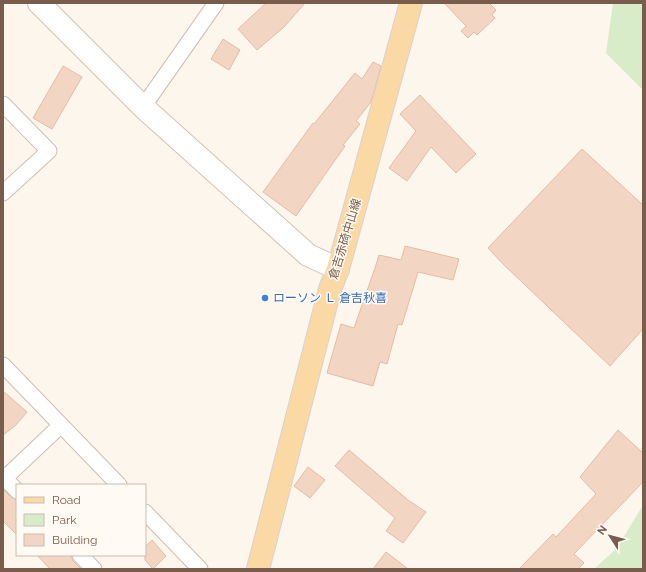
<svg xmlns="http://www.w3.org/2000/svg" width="646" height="572" font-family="Raleway,'Noto Sans JP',sans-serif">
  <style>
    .green { fill: #d8ecc9 }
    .building { fill: #f3d5c3; stroke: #e6bba3 }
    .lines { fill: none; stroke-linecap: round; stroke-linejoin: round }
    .street-casing { stroke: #d1beb0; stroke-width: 17 }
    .secondary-casing { stroke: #d6c0b0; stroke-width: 24 }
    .primary-casing { stroke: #dad1cd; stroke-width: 24 }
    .street { stroke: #fff; stroke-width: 15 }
    .secondary { stroke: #fff; stroke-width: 22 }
    .primary { stroke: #fbd9a5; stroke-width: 22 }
    .shop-dot { fill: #3f7fe0; stroke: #fffaf3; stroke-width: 1.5 }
    .labels { text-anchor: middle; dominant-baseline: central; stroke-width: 3; stroke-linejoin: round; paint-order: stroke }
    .street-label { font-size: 12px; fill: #7a5c4d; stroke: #fffaf3 }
    .shop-label { font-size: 12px; fill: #366cbe; stroke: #fffaf3; text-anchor: start }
  </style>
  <rect width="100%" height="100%" fill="#fdf6ec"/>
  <g class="green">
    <polygon points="613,3 643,3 643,90 606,53"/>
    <polygon points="643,505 643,569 594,569 617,548"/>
  </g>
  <g class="building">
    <polygon points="266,3 305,3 284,27 257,50 238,29"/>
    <polygon points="444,3 489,3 496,10 492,15 495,18 477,35 474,32 468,38 461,31 466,26"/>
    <polygon points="223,39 240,50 229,70 211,59"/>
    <polygon points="373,62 381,66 371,102 356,121 360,124 343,145 345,146 296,216 263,192 313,123 314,124 355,73 362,79"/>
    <polygon points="63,66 82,77 52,129 33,118"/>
    <polygon points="420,95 476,154 456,173 431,147 407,181 389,168 416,131 400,114"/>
    <polygon points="582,149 643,205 643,329 610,366 503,264 488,248"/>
    <polygon points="405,246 459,259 453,280 418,272 402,325 398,324 387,364 380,362 373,386 327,373 341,324 354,328 375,268 379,255 401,260"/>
    <polygon points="3,391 27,412 15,426 3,435"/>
    <polygon points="618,430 643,453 643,482 574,554 584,563 578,569 519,569 553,534 556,537 596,494 580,477"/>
    <polygon points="349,450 408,500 426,512 403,543 386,531 395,518 335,466"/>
    <polygon points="308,467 325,480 310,498 294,486"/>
    <polygon points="3,489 11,497 17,500 17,535 3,521"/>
    <polygon points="152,540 166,556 153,569 145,560 145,547"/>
    <polygon points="386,552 408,569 373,569"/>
    <polygon points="37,555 71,555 73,561 81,569 50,569"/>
  </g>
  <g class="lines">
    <defs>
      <g id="street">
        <polyline points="3,104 49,151 3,193"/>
        <polyline points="143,107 216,3"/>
        <polyline points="3,365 119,485"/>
        <polyline points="3,476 17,491"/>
        <polyline points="5,478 61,425"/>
        <polyline points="145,512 200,569"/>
        <polyline points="80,555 94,569"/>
      </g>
      <polyline id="secondary" points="39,3 143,107 308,255 338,269"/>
      <polyline id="primary" points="258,569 330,289 338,269 411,3"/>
    </defs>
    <use href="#street" class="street-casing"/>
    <use href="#secondary" class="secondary-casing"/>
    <use href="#primary" class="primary-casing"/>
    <use href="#street" class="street"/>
    <use href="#secondary" class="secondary"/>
    <use href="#primary" class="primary"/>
  </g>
  <circle class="shop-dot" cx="265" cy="298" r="4"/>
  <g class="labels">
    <g class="street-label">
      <text transform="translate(345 239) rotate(-73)">倉吉赤碕中山線</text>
    </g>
    <g class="shop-label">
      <text x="273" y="298">ローソン Ｌ 倉吉秋喜</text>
    </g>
  </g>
  <rect width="646" height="572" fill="none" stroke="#7a5c4d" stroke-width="8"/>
  <rect x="16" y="484" width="130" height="72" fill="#fffaf3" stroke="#cabbb1"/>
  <rect x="24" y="497" width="20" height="6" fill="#fbd9a5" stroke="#cabbb1"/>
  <text x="52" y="504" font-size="12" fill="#7a5c4d">Road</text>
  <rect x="24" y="514" width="20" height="12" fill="#d8ecc9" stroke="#cabbb1"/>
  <text x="52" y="524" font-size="12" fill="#7a5c4d">Park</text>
  <rect x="24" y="534" width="20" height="12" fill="#f3d5c3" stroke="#cabbb1"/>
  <text x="52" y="544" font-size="12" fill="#7a5c4d">Building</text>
  <g transform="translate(610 536) rotate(306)" stroke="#fffaf3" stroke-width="3" paint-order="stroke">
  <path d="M0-3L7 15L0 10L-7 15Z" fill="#7a5c4d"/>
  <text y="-6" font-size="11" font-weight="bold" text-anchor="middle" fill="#7a5c4d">N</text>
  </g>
</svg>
